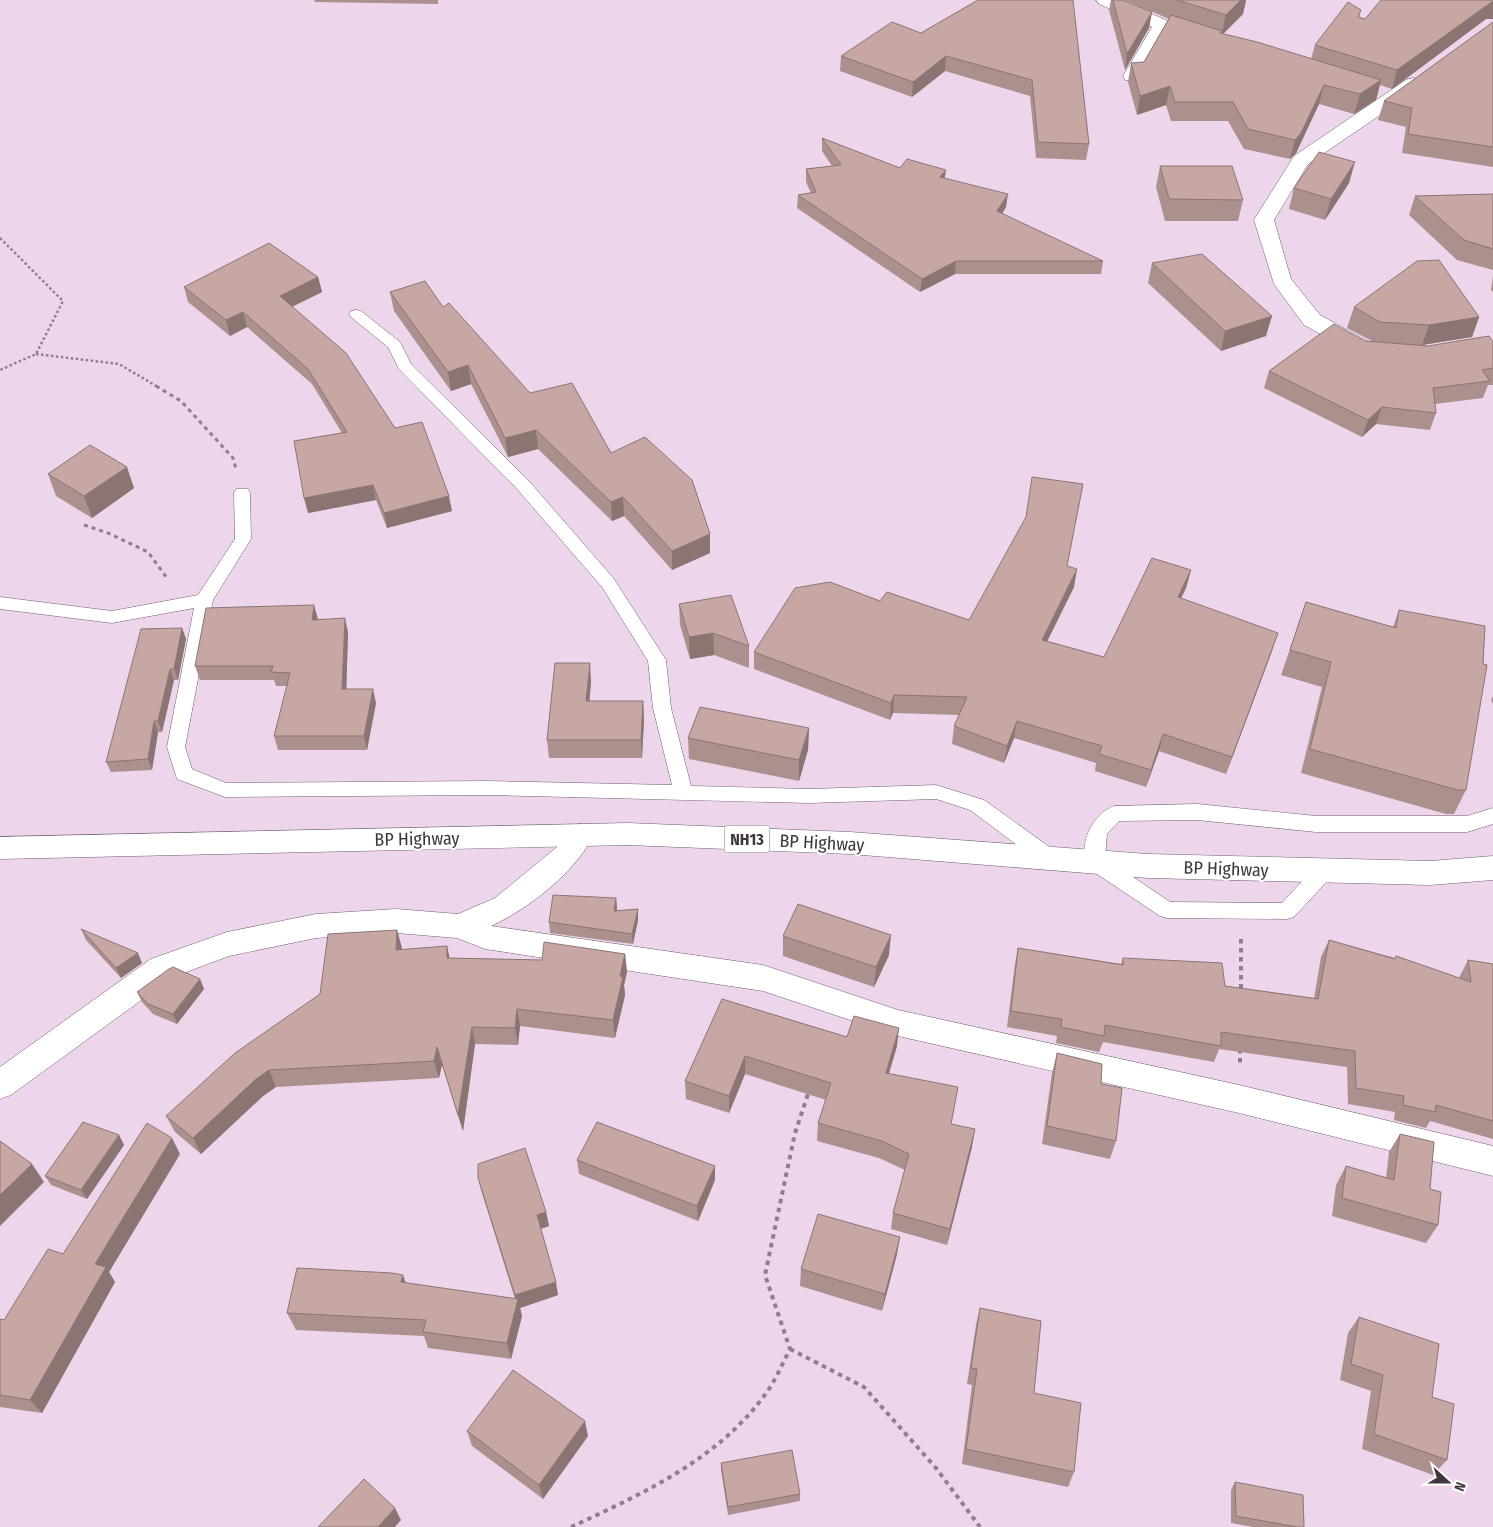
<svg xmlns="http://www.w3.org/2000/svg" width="1493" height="1527" font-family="'Fira Sans Condensed',sans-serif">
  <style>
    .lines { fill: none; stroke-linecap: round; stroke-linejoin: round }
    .service-casing { stroke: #715e71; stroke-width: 1 }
    .minor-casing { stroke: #715e71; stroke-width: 1 }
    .trunk-casing { stroke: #715e71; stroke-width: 1 }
    .path-far2 { stroke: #8f7f8e; stroke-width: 2.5; stroke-dasharray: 2.5 2.5; stroke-linecap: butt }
    .path-far1 { stroke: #8f7f8e; stroke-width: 3; stroke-dasharray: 4 4; stroke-linecap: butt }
    .path { stroke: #8f7f8e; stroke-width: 4; stroke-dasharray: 4.5 4.5; stroke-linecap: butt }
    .service { fill: #fff; fill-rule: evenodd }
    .minor { fill: #fff; fill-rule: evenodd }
    .trunk { fill: #fff; fill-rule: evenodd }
    .wall { fill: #ab908d }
    .shaded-wall { fill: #8b7573 }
    .building { fill: #c7a7a4; stroke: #8b7573 }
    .labels { text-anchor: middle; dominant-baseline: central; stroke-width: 4; stroke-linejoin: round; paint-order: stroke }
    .shield { fill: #fff; stroke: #797278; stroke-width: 1 }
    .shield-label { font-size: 16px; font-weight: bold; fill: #3f363e }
    .street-label { font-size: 18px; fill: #3f363e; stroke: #fff }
  </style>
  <rect width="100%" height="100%" fill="#edd6ec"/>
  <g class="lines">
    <defs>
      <g id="service">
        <polygon points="356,310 361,311 400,342 411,364 529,481 614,579 666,660 671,708 691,786 809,789 936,785 984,800 1058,853 1061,859 1058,865 1051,867 1044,865 970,810 936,799 809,803 486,795 225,797 177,779 167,747 194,608 112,623 0,609 0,597 112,611 198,595 235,539 234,493 236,489 248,489 250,493 251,539 213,600 185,747 192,769 226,783 486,781 672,785 653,708 648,661 602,587 517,489 399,369 388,347 351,317 349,314 351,311"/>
        <path d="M1197,804L1316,816H1467L1493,808V824L1467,832H1316L1197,820L1119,821L1107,834L1105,858L1170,902L1282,903L1316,866L1323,864L1330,866L1333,872L1330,878L1294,917L1287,919L1167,918L1160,916L1088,868C1077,846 1092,814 1114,806Z"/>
      </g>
      <g id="minor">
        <polygon points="1096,0 1120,0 1168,21 1207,33 1210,37 1207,41 1201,42 1167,32 1139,80 1125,80 1123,76 1152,27 1099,4"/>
        <polygon points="1413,78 1420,80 1422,84 1420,88 1308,164 1274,220 1291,279 1320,315 1369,342 1372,347 1369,352 1361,354 1353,352 1304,325 1274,284 1254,220 1294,156 1406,80"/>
        <path d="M580,824L590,827L594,835C574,873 530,908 491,926L763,965L898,1010L1239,1085L1493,1146V1176L1239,1113L898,1036L763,991L485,949L457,938L396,933L316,938L229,956L173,977L11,1095L0,1099V1067L151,959L227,932L316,914L396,909L458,914L495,898L557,847L570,827Z"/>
      </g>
      <polygon id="trunk" points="628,823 850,832 1148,854 1430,861 1493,856 1493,880 1430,885 1148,878 850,854 628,845 0,859 0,837"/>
    </defs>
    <use href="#service" class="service-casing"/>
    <use href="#minor" class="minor-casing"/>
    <use href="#trunk" class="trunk-casing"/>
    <g class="path-far2">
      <polyline points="0,238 63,301 36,354 0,370"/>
      <polyline points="36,354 119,364 158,387"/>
    </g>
    <g class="path-far1">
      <polyline points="156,386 181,401 233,458 236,469"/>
      <polyline points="84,525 108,533 148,552 167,578"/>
    </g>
    <g class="path">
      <polyline points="1241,939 1241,991"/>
      <polyline points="1240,1049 1240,1063"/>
      <polyline points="790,1349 864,1387 936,1468 980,1527"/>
      <path d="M571,1527C642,1494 717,1460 764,1396C775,1382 782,1364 790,1349L765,1275L795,1133L809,1091"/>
    </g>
    <use href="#service" class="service"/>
    <use href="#minor" class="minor"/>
    <use href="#trunk" class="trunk"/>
  </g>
  <g class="wall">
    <polygon points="314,0 438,0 438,4 315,2"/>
    <polygon points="978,0 1089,144 1086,160 1036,158 1030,96 945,71 912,97 840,71 841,56 921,33"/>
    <polygon points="1111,0 1123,0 1152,12 1149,28 1125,70 1109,10"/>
    <polygon points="1125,0 1246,0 1243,14 1223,34 1311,59 1315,45 1361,10 1359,17 1365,19 1493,0 1493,19 1486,19 1392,89 1380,85 1376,100 1354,114 1319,104 1296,153 1290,159 1244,149 1228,121 1171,121 1166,105 1137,115 1128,82 1131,63 1144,62 1169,19"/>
    <polygon points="1493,22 1493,167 1402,153 1406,127 1378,120 1384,101"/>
    <polygon points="822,138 900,168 945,178 1006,207 1002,214 1103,261 1101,274 955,274 920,292 797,208 798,195 811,193 806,182 806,169 832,166 822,151"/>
    <polygon points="1160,166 1243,200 1238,221 1165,221 1156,187"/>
    <polygon points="1349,183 1325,220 1289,209 1294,188"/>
    <polygon points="1493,194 1493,270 1457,260 1409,215 1415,196"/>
    <polygon points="1152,263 1266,336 1221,351 1148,283"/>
    <polygon points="1493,275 1493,292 1491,290"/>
    <polygon points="318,277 322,292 292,307 395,428 452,511 387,528 376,500 308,513 342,433 312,384 247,327 230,336 188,302 184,287"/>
    <polygon points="390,292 443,307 530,393 611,453 710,534 710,553 672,570 624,516 612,521 538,449 508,457 471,384 451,391 394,311"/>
    <polygon points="1354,307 1479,317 1472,337 1422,345 1428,346 1493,342 1493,385 1488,385 1483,398 1435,404 1436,413 1430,430 1376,424 1362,437 1264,388 1269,371 1365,341 1372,341 1347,328"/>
    <polygon points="48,474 134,488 92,518 56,496"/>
    <polygon points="1067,566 1074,587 1047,641 1104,657 1191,570 1186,588 1181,598 1272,651 1226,774 1159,751 1146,787 1095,771 1096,763 1014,738 1004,763 952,744 954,726 959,715 893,713 890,720 754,669 754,652 880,601 969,620"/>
    <polygon points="1306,602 1393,627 1399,610 1466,790 1454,814 1446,814 1301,773 1322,687 1281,675"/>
    <polygon points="679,604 749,646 749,668 714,655 690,659 680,625"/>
    <polygon points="318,620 348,632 346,689 376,703 367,750 278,750 274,736 287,686 276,686 274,680 200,680 195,666"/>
    <polygon points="182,628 186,639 178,680 174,680 162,732 158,732 152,770 111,772 106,762"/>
    <polygon points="591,682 589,701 643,701 644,720 642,758 549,758 547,740"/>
    <polygon points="1493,696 1493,704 1491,700"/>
    <polygon points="809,728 808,750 799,781 689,759 688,738"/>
    <polygon points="616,898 617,911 638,909 638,920 633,944 550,933 549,922"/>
    <polygon points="81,929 142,963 121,978 86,940"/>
    <polygon points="397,930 402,950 450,958 542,960 625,954 627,972 624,985 625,995 615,1038 520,1026 518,1045 475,1044 463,1131 442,1065 439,1078 276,1087 263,1096 201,1154 175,1132 166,1116 320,994"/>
    <polygon points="783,936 889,955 874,987 783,956"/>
    <polygon points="1329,940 1395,958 1396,956 1459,978 1468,960 1493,964 1493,1139 1430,1121 1426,1128 1394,1120 1395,1112 1348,1104 1347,1067 1219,1049 1214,1062 1103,1042 1099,1052 1056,1043 1057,1036 1007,1027 1015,964 1018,948 1121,964 1123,958 1225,986 1314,998 1321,957"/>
    <polygon points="200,979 204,989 177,1024 153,1014 142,1002 137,992"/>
    <polygon points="722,999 847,1037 897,1046 889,1073 951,1124 972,1147 947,1245 891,1229 893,1213 905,1170 879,1158 817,1141 818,1123 826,1100 745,1074 729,1113 686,1099 685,1081"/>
    <polygon points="1057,1053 1101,1084 1116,1141 1110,1159 1042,1144 1052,1073"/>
    <polygon points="1400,1134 1430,1189 1438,1225 1426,1243 1332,1216 1336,1185 1346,1166 1386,1178 1389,1152"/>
    <polygon points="119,1135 124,1145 87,1199 51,1185 45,1176"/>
    <polygon points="180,1154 109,1272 115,1282 42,1413 0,1407 0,1319 4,1320 63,1254"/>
    <polygon points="577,1160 715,1166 715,1180 698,1221 579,1174"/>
    <polygon points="478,1178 546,1212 549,1226 541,1229 558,1295 520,1308 522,1316 511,1359 428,1348 424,1336 296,1330 287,1313 406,1283 515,1299 482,1193"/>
    <polygon points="897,1254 882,1311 800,1286 801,1269"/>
    <polygon points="980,1308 1034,1393 1074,1472 1068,1487 962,1464 972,1385 967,1384 976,1325"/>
    <polygon points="1359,1317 1447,1460 1433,1475 1362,1449 1371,1391 1340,1380 1348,1333"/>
    <polygon points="467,1431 588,1436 543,1499 472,1446"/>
    <polygon points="721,1463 800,1494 800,1501 728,1515 721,1470"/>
    <polygon points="1235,1482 1304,1527 1253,1527 1231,1523 1231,1490"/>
  </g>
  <g class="shaded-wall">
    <polygon points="1241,0 1246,0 1243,14 1221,36 1226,15"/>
    <polygon points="1492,1 1493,1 1493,19 1486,19 1392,89 1397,70"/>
    <polygon points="1152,12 1149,28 1125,70 1127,54"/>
    <polygon points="946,56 945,71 912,97 913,82"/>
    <polygon points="1381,80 1376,100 1354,114 1360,94"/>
    <polygon points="1324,85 1319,104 1296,153 1290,159 1295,140"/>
    <polygon points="1170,86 1166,105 1137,115 1140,96"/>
    <polygon points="1355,162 1349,183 1325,220 1331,199"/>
    <polygon points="946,170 944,183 940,177"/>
    <polygon points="1008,194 1006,207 995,225 997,211"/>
    <polygon points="956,261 955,274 920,292 922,279"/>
    <polygon points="318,277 322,292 283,311 280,296"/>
    <polygon points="243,312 247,327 230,336 226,320"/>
    <polygon points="1272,316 1266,336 1221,351 1225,331"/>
    <polygon points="1479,317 1472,337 1422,345 1429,325"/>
    <polygon points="468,365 471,384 451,391 448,372"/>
    <polygon points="1382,407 1376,424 1362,437 1368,420"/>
    <polygon points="536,430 538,449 508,457 505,438"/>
    <polygon points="127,467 134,488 92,518 84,496"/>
    <polygon points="373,485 376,500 308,513 304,498"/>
    <polygon points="449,496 452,511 387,528 384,513"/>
    <polygon points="623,497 624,516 612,521 611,502"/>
    <polygon points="710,534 710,553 672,570 672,551"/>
    <polygon points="1077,569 1074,587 1039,658 1042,640"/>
    <polygon points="1191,570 1186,588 1173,615 1178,597"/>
    <polygon points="314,605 318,619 316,634 312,620"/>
    <polygon points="345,618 348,632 346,702 342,689"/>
    <polygon points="182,628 186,639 178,680 174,669"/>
    <polygon points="713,633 714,655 690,659 689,637"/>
    <polygon points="1278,633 1272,651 1226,774 1232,757"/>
    <polygon points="590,663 591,682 588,720 586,701"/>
    <polygon points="170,669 174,680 162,732 158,721"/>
    <polygon points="373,689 376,703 367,750 364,736"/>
    <polygon points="894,695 893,713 890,720 891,703"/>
    <polygon points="643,701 644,720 642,758 641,740"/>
    <polygon points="154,721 158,732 152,770 148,759"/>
    <polygon points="1017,721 1014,738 1004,763 1007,746"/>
    <polygon points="809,728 808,750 799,781 799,760"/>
    <polygon points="1163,734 1159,751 1146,787 1151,770"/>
    <polygon points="616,898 617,908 615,922 614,911"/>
    <polygon points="638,909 638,920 633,944 632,934"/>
    <polygon points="397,930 402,948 400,968 396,950"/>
    <polygon points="891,935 889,955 874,987 876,967"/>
    <polygon points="447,946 451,964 447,958"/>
    <polygon points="138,953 142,963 121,978 116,968"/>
    <polygon points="625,954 627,972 624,985 625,995 615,1038 613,1020 620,976"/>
    <polygon points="200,979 204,989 177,1024 173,1014"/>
    <polygon points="517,1009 520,1026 518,1045 515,1028"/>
    <polygon points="472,1027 475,1044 463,1131 458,1115"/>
    <polygon points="899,1028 897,1046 884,1090 886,1073"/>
    <polygon points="437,1047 442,1065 439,1078 434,1061"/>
    <polygon points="745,1056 745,1074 729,1113 729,1096"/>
    <polygon points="269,1070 276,1087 263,1096 201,1154 193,1138 256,1079"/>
    <polygon points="975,1129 972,1147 947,1245 950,1229"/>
    <polygon points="119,1135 124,1145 87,1199 81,1190"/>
    <polygon points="172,1138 180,1154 109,1272 115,1282 42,1413 30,1400 95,1264"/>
    <polygon points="32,1164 44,1182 0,1226 0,1195"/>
    <polygon points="715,1166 715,1180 698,1221 697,1206"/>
    <polygon points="546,1212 549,1226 540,1229 537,1215"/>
    <polygon points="900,1237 897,1254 882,1311 885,1294"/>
    <polygon points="403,1275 409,1292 401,1282"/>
    <polygon points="556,1282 558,1295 520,1308 522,1316 511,1359 507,1343 517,1302 515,1295"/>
    <polygon points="585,1421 588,1436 543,1499 539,1485"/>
    <polygon points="395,1508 401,1520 395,1527 378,1527"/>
  </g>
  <g class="building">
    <polygon points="978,0 1073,0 1089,144 1038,142 1032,80 946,56 913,82 841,56 892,22 921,33"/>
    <polygon points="1113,0 1123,0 1152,12 1127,54"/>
    <polygon points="1177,0 1241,0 1226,15"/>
    <polygon points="1381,0 1493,0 1493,1 1397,70 1315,45 1348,2 1361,10 1358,17 1365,19"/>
    <polygon points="1171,15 1222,31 1220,33 1257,42 1381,80 1360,94 1324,85 1301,133 1295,140 1248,129 1233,102 1175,102 1170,86 1140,96 1131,63 1144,62"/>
    <polygon points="1493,22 1493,147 1408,134 1412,108 1384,101"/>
    <polygon points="822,138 900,168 907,159 946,170 940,177 1008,194 997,211 1103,261 956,261 922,279 798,195 816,192 806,169 841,165"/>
    <polygon points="1319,152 1355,162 1331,199 1294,188"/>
    <polygon points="1160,166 1232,166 1243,200 1169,199"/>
    <polygon points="1493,194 1493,249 1464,240 1415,196"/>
    <polygon points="269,243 318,277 280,296 346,353 395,428 422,422 449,496 384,513 373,485 304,498 294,441 347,432 308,369 243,312 226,320 184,287"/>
    <polygon points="1202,254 1272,316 1225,331 1152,263"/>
    <polygon points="1439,260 1479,317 1429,325 1380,322 1354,307 1417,261"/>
    <polygon points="425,281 443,307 449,303 530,393 572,383 611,453 645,437 692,480 710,534 672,551 623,497 611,502 536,430 505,438 468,365 448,372 390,292"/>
    <polygon points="1334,324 1365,341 1428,346 1489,336 1493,342 1493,368 1482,370 1490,381 1433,388 1436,413 1382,407 1368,420 1269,371"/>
    <polygon points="90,445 127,467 84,496 48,474"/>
    <polygon points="1032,477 1083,484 1067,566 1077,569 1042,640 1104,657 1152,558 1191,570 1178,597 1278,633 1232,757 1163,734 1151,770 1099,754 1102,746 1017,721 1007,746 954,726 967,697 894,695 891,703 754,652 795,588 830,582 880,601 887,592 969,620 1026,517"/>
    <polygon points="731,595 749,646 713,633 689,637 679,604"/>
    <polygon points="1306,602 1396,628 1399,610 1485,626 1483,664 1487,665 1466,790 1458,790 1310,749 1331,662 1290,650"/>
    <polygon points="314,605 312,620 345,618 342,689 373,689 364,736 274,736 290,673 271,672 273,666 195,666 206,608"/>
    <polygon points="182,628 174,669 170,669 158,721 154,721 148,759 106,762 141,629"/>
    <polygon points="555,663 590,663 586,701 643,701 641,740 547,740"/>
    <polygon points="700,707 809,728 799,760 688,738"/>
    <polygon points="553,895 616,898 614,911 638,909 632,934 549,922"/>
    <polygon points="798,904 891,935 876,967 783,936"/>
    <polygon points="81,929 138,953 116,968"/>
    <polygon points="397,930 396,950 447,946 447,958 542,960 544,942 625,954 620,976 623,977 613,1020 517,1009 515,1028 472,1027 458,1115 437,1047 434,1061 269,1070 256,1079 193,1138 166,1116 235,1053 320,994 328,934"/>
    <polygon points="1329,940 1395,959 1396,956 1471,982 1468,960 1493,964 1493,1121 1436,1105 1435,1112 1403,1105 1404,1096 1356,1088 1355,1051 1221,1032 1221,1046 1105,1025 1104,1036 1061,1027 1062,1019 1011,1011 1018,948 1123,965 1123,958 1222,963 1225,986 1318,999"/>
    <polygon points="173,967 200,979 173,1014 148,1004 137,992 169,969"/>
    <polygon points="722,999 847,1037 854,1016 899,1028 886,1073 958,1087 951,1124 975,1129 950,1229 893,1213 909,1154 882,1141 818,1123 831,1083 745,1056 729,1096 685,1081"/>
    <polygon points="1057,1053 1102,1064 1101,1084 1122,1088 1116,1141 1047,1126"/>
    <polygon points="83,1122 119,1135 81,1190 45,1176"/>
    <polygon points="597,1122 715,1166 697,1206 577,1160"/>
    <polygon points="147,1123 172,1138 95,1264 106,1267 30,1400 0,1395 0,1319 4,1320 48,1249 63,1254"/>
    <polygon points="1400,1134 1434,1142 1430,1189 1441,1192 1438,1225 1342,1198 1346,1166 1394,1180"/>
    <polygon points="0,1141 32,1164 0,1195"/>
    <polygon points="525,1148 546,1212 537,1215 556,1282 515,1295 478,1178 478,1164"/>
    <polygon points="818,1214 900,1237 885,1294 801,1269"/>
    <polygon points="297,1268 392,1273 403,1275 401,1282 518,1299 507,1343 423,1332 426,1320 287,1313"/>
    <polygon points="980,1308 1041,1321 1034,1393 1081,1403 1074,1472 966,1449 977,1369 971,1368"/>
    <polygon points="1359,1317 1439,1344 1432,1397 1454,1404 1447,1460 1374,1434 1383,1375 1351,1364"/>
    <polygon points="513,1370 585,1421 539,1485 467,1431"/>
    <polygon points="792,1450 800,1494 728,1507 721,1463"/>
    <polygon points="364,1479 395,1508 378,1527 318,1527"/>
    <polygon points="1235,1482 1303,1495 1304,1527 1297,1527 1236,1516"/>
  </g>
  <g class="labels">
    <rect class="shield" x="724.5" y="825.5" width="45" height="27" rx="4"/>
    <g class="shield-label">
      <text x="747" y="839">NH13</text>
    </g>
    <g class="street-label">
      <text transform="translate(417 839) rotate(-1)">BP Highway</text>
      <text transform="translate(822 843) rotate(3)">BP Highway</text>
      <text transform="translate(1226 869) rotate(2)">BP Highway</text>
    </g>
  </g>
  <g transform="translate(1448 1482) rotate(111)" stroke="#ffffff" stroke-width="4" paint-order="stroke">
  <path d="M0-4L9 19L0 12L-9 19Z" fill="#3f363e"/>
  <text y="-8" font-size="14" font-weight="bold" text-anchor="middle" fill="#3f363e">N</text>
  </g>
</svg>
